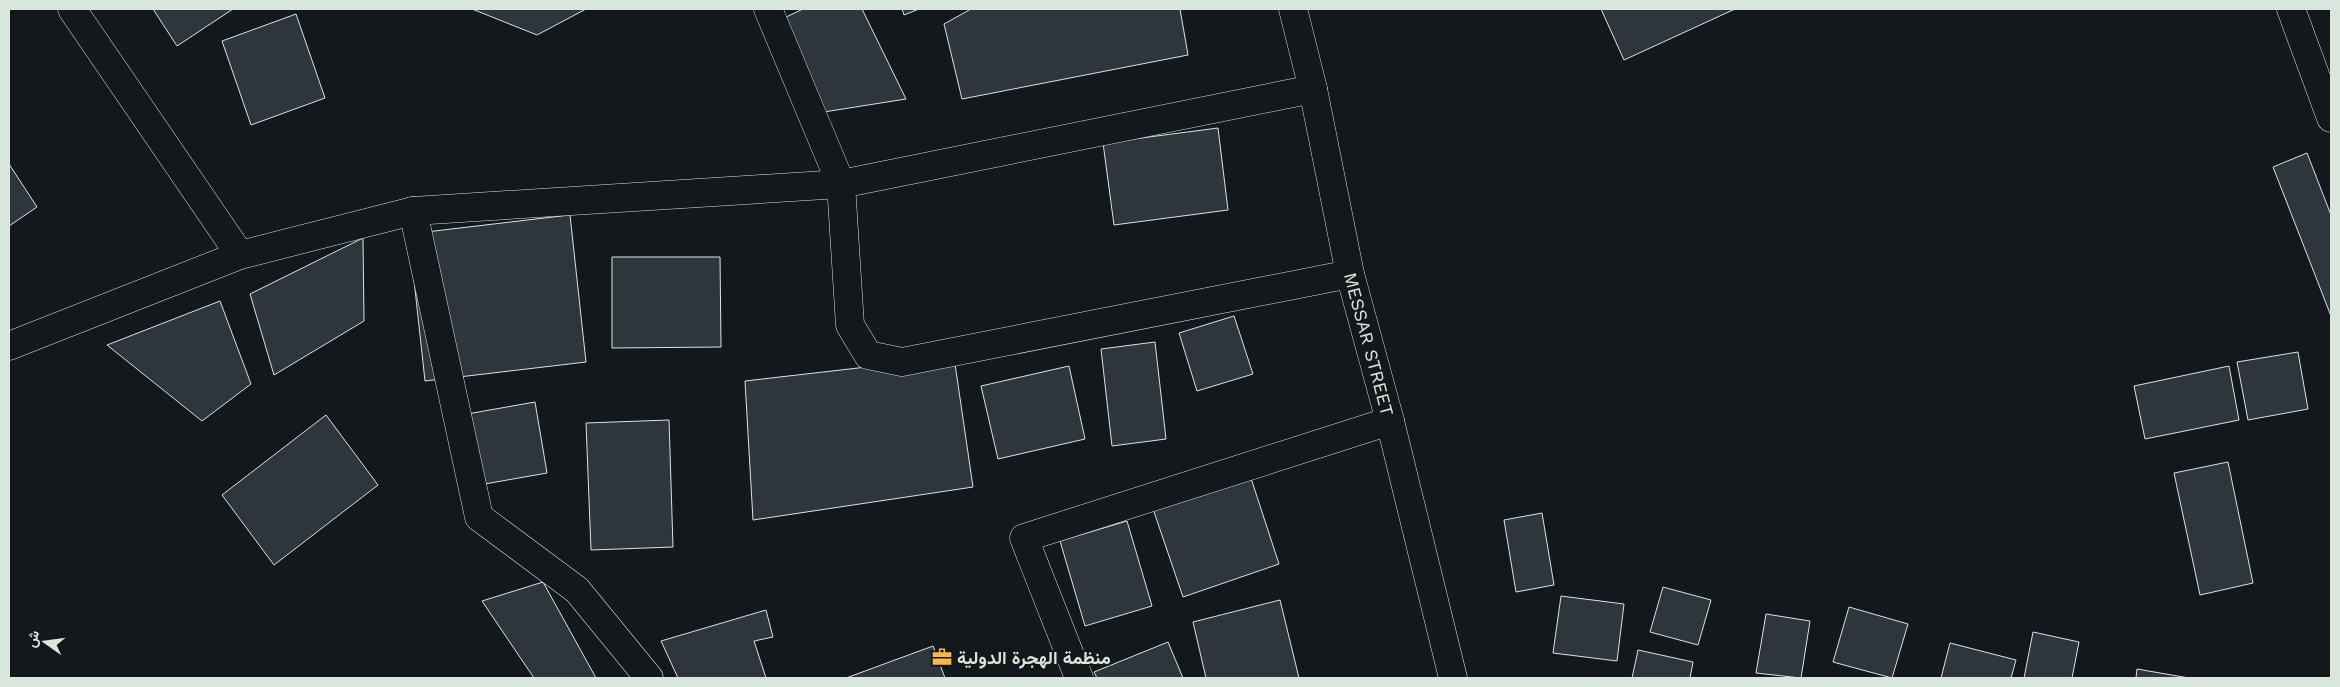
<svg xmlns="http://www.w3.org/2000/svg" width="2340" height="687" font-family="'Work Sans',Vazirmatn,sans-serif">
  <style>
    .building { fill: #2c363c; stroke: #d8e6dc }
    .lines { fill: none; stroke-linecap: round; stroke-linejoin: round }
    .street-casing { stroke: #d8e6dc; stroke-width: 29 }
    .primary-casing { stroke: #d8e6dc; stroke-width: 29 }
    .street { stroke: #14181c; stroke-width: 28 }
    .primary { stroke: #14181c; stroke-width: 28 }
    .labels { text-anchor: middle; dominant-baseline: central; stroke-width: 4; stroke-linejoin: round; paint-order: stroke }
    .street-label { font-size: 18px; fill: #d8e6dc; stroke: #14181c }
    .poi-label { font-size: 18px; font-weight: bold; fill: #d8e6dc; stroke: #14181c; text-anchor: start }
  </style>
  <rect width="100%" height="100%" fill="#14181c"/>
  <g class="building">
    <polygon points="153,9 233,9 177,46"/>
    <polygon points="472,9 586,9 537,35"/>
    <polygon points="803,9 862,9 906,99 811,114 765,27"/>
    <polygon points="902,9 919,9 904,15"/>
    <polygon points="971,9 1180,9 1188,55 962,99 944,24"/>
    <polygon points="1601,9 1735,9 1624,60"/>
    <polygon points="296,14 325,98 251,125 222,41"/>
    <polygon points="1218,128 1228,210 1114,225 1103,143"/>
    <polygon points="2307,153 2331,215 2331,316 2273,167"/>
    <polygon points="9,164 37,207 9,226"/>
    <polygon points="570,215 586,362 425,381 409,234"/>
    <polygon points="363,238 364,321 274,375 250,294"/>
    <polygon points="612,257 720,257 721,347 612,348"/>
    <polygon points="220,301 251,384 202,421 107,345"/>
    <polygon points="1234,316 1253,374 1197,391 1179,333"/>
    <polygon points="1155,342 1166,439 1112,446 1101,349"/>
    <polygon points="2298,352 2308,409 2248,420 2237,362"/>
    <polygon points="954,357 973,487 753,520 745,381"/>
    <polygon points="1069,366 1085,439 998,459 981,386"/>
    <polygon points="2229,366 2239,420 2145,439 2134,386"/>
    <polygon points="535,402 547,473 479,485 467,414"/>
    <polygon points="326,415 378,485 274,565 222,495"/>
    <polygon points="669,420 673,547 591,550 586,423"/>
    <polygon points="2228,462 2253,583 2200,595 2174,473"/>
    <polygon points="1248,469 1279,564 1183,597 1151,503"/>
    <polygon points="1542,513 1554,585 1516,592 1504,520"/>
    <polygon points="1127,521 1152,606 1085,626 1060,541"/>
    <polygon points="543,582 596,678 534,678 482,601"/>
    <polygon points="1663,587 1711,600 1698,645 1650,632"/>
    <polygon points="1561,596 1624,604 1617,661 1553,653"/>
    <polygon points="1280,600 1299,678 1206,678 1193,622"/>
    <polygon points="1849,607 1908,624 1892,678 1833,662"/>
    <polygon points="766,610 773,637 754,641 766,678 678,678 661,641"/>
    <polygon points="1766,614 1810,621 1801,678 1756,673"/>
    <polygon points="2033,632 2079,642 2072,678 2024,678"/>
    <polygon points="1168,642 1183,678 1097,678 1094,672"/>
    <polygon points="1950,643 2016,660 2011,678 1941,678"/>
    <polygon points="933,646 945,678 846,678"/>
    <polygon points="1638,650 1693,662 1690,678 1632,678"/>
    <polygon points="2137,669 2189,678 2136,678"/>
  </g>
  <g class="lines">
    <defs>
      <g id="street">
        <polyline points="72,9 240,255"/>
        <polyline points="768,9 841,184 850,325 868,355 902,362 1350,274"/>
        <polyline points="1293,9 1313,89 1350,274 1390,421 1453,678"/>
        <polyline points="413,211 479,517 577,590 649,678"/>
        <polyline points="9,346 240,255 413,211 841,184 1313,89"/>
        <polyline points="1079,678 1024,538 1390,421"/>
      </g>
      <polyline id="primary" points="2291,9 2331,118"/>
    </defs>
    <use href="#street" class="street-casing"/>
    <use href="#primary" class="primary-casing"/>
    <use href="#street" class="street"/>
    <use href="#primary" class="primary"/>
  </g>
  <defs>
    <symbol id="office-bare" viewBox="-9 -9 18 18"><path d="M-6-3h4V-5.5h4V-3h4V5H-6ZM-1-4.5V-3h2v-1.5ZM-6 0V1H6V0Z" fill="#ffb74d" stroke="#14181c" stroke-width="2.5" paint-order="stroke"/></symbol>
  </defs>
  <g fill-rule="evenodd">
    <use href="#office-bare" x="928" y="643" width="28" height="28"/>
  </g>
  <g class="labels">
    <g class="street-label">
      <text transform="translate(1369 344) rotate(75)">MESSAR STREET</text>
    </g>
    <g class="poi-label">
      <text x="957" y="657">منظمة الهجرة الدولية</text>
    </g>
  </g>
  <rect width="2340" height="687" fill="none" stroke="#d8e6dc" stroke-width="20"/>
  <g transform="translate(45 642) rotate(284)" stroke="#14181c" stroke-width="4" paint-order="stroke">
  <path d="M0-4L9 19L0 12L-9 19Z" fill="#d8e6dc"/>
  <text y="-8" font-size="14" font-weight="bold" text-anchor="middle" fill="#d8e6dc">ش</text>
  </g>
</svg>
